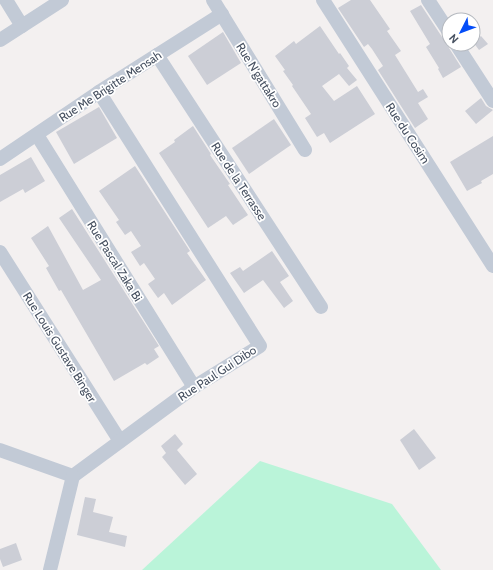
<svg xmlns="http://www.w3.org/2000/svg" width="493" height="570" font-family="Cabin,sans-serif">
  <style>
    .green { fill: #baf4d9 }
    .building { fill: #ccced6 }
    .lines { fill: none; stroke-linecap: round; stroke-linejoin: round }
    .minor { stroke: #c2cad6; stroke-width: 14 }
    .labels { text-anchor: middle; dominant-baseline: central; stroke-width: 3.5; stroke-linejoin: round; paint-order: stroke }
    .street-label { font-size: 12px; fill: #465060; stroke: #fff }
  </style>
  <rect width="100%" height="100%" fill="#f3f0f0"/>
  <polygon class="green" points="260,461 392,504 441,570 142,570"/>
  <g class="building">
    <polygon points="351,0 370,0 390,29 387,31 401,51 395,55 418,92 423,89 428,97 418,103 428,119 415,128 378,70 383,66 372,49 368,44 364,47 338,8"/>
    <polygon points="421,5 442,37 448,40 449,48 461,67 443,78 438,69 439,68 426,47 430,44 410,11"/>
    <polygon points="320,26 339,54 340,53 349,66 347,68 357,80 349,86 339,74 322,86 334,101 357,86 375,114 330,143 324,133 317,137 305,118 311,114 292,86 293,85 283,71 285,70 275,56 294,41 296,44"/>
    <polygon points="223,32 241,63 207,85 188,56"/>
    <polygon points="481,36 488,44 479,50 473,42"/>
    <polygon points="481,98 486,106 493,110 476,124 465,111"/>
    <polygon points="99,107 117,138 74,164 56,132"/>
    <polygon points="274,119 291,145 249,174 232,148"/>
    <polygon points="193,126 211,154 210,155 230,184 228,185 248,215 233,225 226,216 208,228 159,153 175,142 174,140"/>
    <polygon points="493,136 493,174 481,181 482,183 467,191 450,162"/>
    <polygon points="31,157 45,181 25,193 23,189 0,202 0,175"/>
    <polygon points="135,166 190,251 187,253 206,280 172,305 164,293 158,298 148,284 155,279 144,263 140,266 131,252 141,246 131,231 125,235 116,222 119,220 99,191"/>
    <polygon points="72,209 159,346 154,349 159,357 147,365 145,363 114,381 61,290 59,291 46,268 49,266 31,238 48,226 83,290 101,280 59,218"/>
    <polygon points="272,251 289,276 280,282 293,301 284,308 263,280 244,293 230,273 240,267 243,271"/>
    <polygon points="414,429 436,458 419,470 400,440"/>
    <polygon points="175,434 183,444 177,450 197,474 185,485 162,457 166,453 161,446"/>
    <polygon points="85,497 96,499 93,512 113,517 109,532 127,536 125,547 77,535"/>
    <polygon points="16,543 22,560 3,567 0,559 0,549"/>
  </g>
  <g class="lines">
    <g class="minor">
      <polyline points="6,0 22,26"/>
      <polyline points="213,0 305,150"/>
      <polyline points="323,0 493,266"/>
      <polyline points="428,0 449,32"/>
      <polyline points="0,40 62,0"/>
      <polyline points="456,44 493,101"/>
      <polyline points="157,55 321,307"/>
      <polyline points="37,135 194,387"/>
      <polyline points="0,159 99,92 222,14"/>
      <polyline points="0,252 120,441"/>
      <polyline points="0,450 73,476 194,387 260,346 99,92"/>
      <polyline points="50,570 73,476"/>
    </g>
  </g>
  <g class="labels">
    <g class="street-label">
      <text transform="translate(259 75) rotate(58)">Rue N'gattakro</text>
      <text transform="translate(110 86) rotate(-33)">Rue Me Brigitte Mensah</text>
      <text transform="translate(408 133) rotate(57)">Rue du Cosim</text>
      <text transform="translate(239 181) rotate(57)">Rue de la Terrasse</text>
      <text transform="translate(115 261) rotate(58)">Rue Pascal Zaka Bi</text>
      <text transform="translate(60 347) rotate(58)">Rue Louis Gustave Binger</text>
      <text transform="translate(217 373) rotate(-33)">Rue Paul Gui Dibo</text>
    </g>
  </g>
  <g transform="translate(461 32) rotate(228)"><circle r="19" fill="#ffffff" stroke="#b5b9bf"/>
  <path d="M0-3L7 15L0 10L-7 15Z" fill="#044df8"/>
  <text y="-6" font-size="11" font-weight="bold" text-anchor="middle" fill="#465060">N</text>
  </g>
</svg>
